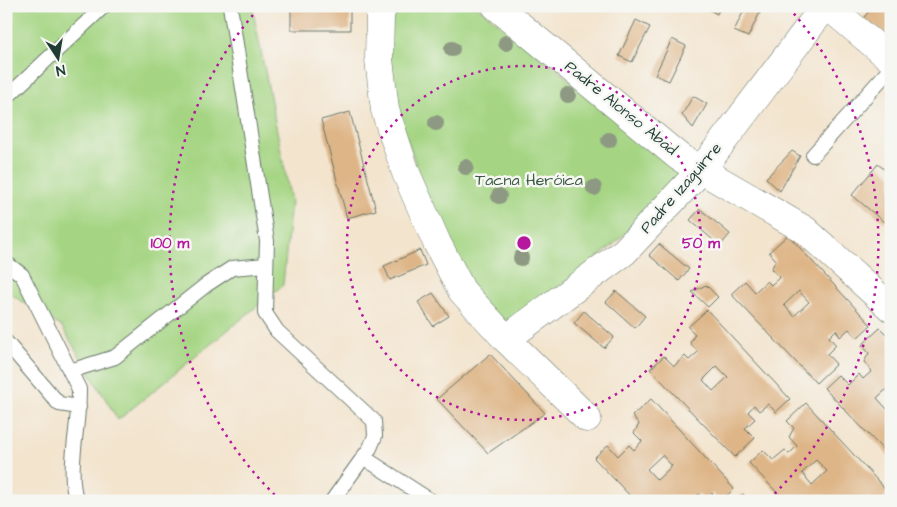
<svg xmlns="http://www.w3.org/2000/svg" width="897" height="507" font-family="'Architects Daughter',sans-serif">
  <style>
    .green { fill: #a5d583; stroke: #62895c }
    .building { fill: #deb587; fill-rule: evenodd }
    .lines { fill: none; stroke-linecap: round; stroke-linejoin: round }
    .lane-casing { stroke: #69776a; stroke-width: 16 }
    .street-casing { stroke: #69776a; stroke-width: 29 }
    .lane { stroke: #fff; stroke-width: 14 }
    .street { stroke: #fff; stroke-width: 28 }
    .tree { fill: #8d9982 }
    .ring { fill: none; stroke: #b5179e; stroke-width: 2.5; stroke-dasharray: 2.5 5 }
    .labels { text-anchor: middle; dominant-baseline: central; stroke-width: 5; stroke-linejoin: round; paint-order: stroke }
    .street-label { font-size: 16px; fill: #1f3d34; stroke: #f6f6f2 }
    .park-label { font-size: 16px; fill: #3a5b44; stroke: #f6f6f2 }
    .centre { fill: #b5179e; stroke: #f6f6f2; stroke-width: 2.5 }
    .ring-label { font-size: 15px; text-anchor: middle; font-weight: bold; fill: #b5179e; stroke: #f6f6f2; stroke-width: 5; stroke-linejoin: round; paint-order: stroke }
  </style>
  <rect width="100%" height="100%" fill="#f6f6f2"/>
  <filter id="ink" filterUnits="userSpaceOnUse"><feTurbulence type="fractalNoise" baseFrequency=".02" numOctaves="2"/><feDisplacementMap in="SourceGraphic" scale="10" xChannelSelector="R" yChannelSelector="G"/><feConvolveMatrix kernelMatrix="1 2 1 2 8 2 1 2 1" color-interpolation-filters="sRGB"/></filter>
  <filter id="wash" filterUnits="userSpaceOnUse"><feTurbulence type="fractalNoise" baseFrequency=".0096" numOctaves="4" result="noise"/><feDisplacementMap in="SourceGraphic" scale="20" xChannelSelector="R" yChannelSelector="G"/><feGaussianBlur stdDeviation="1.12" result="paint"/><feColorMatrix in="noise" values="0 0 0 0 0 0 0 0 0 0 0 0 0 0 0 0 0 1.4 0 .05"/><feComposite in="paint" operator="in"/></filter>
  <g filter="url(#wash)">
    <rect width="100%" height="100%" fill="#f3e4ce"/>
    <g class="green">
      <polygon points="6,6 252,6 291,201 283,285 118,420 62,327 6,291"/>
      <polygon points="395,6 477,6 687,173 613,245 506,329 468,285 439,232 394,101 387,38"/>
    </g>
    <g id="blocks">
      <g class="building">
        <rect x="291" y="6" width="59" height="24"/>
        <polygon points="702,6 721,6 717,14"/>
        <polygon points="746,6 763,6 748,37 734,31"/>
        <polygon points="873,6 891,6 891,39 889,41 862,20"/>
        <polygon points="636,20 650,27 632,62 619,56"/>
        <polygon points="672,39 686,46 669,81 655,75"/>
        <polygon points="693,96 707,104 693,128 682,115"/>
        <polygon points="350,112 376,210 347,218 321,120"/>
        <polygon points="792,151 800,156 780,191 766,178"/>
        <polygon points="878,164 891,175 891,215 884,222 852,195"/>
        <polygon points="700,209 730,234 720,246 690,220"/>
        <path d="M788,235L871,325L857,338L849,329L840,337L836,330L829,337L836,345L827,354L836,364L816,383L731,294L745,281L755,292L767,281L771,285L780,277L771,269L776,260L769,252ZM799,291L809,302L794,316L784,305Z"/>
        <polygon points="659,244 689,269 679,281 649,255"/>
        <polygon points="420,250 426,265 390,280 384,266"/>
        <polygon points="706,285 718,297 708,307 692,292"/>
        <polygon points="616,291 645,316 635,328 606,302"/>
        <polygon points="433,293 449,316 433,326 418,302"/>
        <path d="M707,310L790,399L776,412L768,404L759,411L754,405L748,412L755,419L745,428L755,438L735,457L650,369L664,356L674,366L685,356L689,360L698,352L690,343L695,334L688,327ZM717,366L728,377L713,391L703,380Z"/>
        <polygon points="584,311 614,337 604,348 574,323"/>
        <polygon points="880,328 891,339 891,385 877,398 887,409 891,406 891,458 824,388 838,375 848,385 859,374 863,379 872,371 864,362 869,353 862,345"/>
        <polygon points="490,354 545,413 488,453 437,399"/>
        <path d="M651,399L734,489L721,501H719L712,493L703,501L699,494L692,501H635L594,458L608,445L618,456L629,445L634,450L642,441L634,433L639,424L632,416ZM662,455L672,466L657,480L647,469Z"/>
        <path d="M806,403L889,493L881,501H869L867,498L863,501H855L853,499L852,501H785L749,463L763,450L773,460L785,450L789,454L797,446L789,437L794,428L787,421ZM816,460L827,471L812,485L802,473Z"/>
        <polygon points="743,494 749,501 735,501"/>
      </g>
    </g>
  </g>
  <g filter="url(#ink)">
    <use href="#blocks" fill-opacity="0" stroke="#69776a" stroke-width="1"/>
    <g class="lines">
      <defs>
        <g id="lane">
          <polyline points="230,6 267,241 265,313 277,331 374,421 375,436 370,448 332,501"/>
          <polyline points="6,98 104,6"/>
          <polyline points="813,155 891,68"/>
          <path d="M6,263L22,275L79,389C79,395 79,402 78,408C77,434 67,478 77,501"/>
          <polyline points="6,342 59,404 79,407"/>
          <polyline points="70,371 115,357 206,285 232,268 266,265"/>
          <polyline points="363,457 431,501"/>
        </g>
        <g id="street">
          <polyline points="383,6 380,16 379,59 385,110 406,173 437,243 462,291 506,339 587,418"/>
          <polyline points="496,6 679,157 805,230 891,308"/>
          <polyline points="828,6 891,59"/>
          <polyline points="506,339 624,252 702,169 825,6"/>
        </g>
      </defs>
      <use href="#lane" class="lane-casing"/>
      <use href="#street" class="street-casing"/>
      <use href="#lane" class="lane"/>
      <use href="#street" class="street"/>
    </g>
    <g class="tree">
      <circle cx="506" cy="43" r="8"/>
      <circle cx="452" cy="49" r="8"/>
      <circle cx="568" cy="95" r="8"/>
      <circle cx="436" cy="123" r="8"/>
      <circle cx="609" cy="140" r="8"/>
      <circle cx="466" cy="167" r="8"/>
      <circle cx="594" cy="188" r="8"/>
      <circle cx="499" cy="196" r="8"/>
      <circle cx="521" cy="258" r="8"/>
    </g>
  </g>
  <g class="ring">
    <circle cx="524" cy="243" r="177"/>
    <path d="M280 500A354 354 0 0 1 259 8M789 8A354 354 0 0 1 768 500"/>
  </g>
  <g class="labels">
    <g class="street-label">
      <text transform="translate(621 108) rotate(39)">Padre Alonso Abad</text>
      <text transform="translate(681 188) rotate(-49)">Padre Izaguirre</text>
    </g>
    <g class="park-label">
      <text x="529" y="180">Tacna Heróica</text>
    </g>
  </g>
  <circle cx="524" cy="243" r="8" class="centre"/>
  <g class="ring-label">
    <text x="701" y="248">50 m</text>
    <text x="170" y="248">100 m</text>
  </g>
  <rect width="897" height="507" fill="none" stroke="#f6f6f2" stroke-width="25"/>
  <g transform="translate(58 58) rotate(168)" stroke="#f6f6f2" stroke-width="4" paint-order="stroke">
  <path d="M0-4L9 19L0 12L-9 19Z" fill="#1f3d34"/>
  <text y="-8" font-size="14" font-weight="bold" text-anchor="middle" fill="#1f3d34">N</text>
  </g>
</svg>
